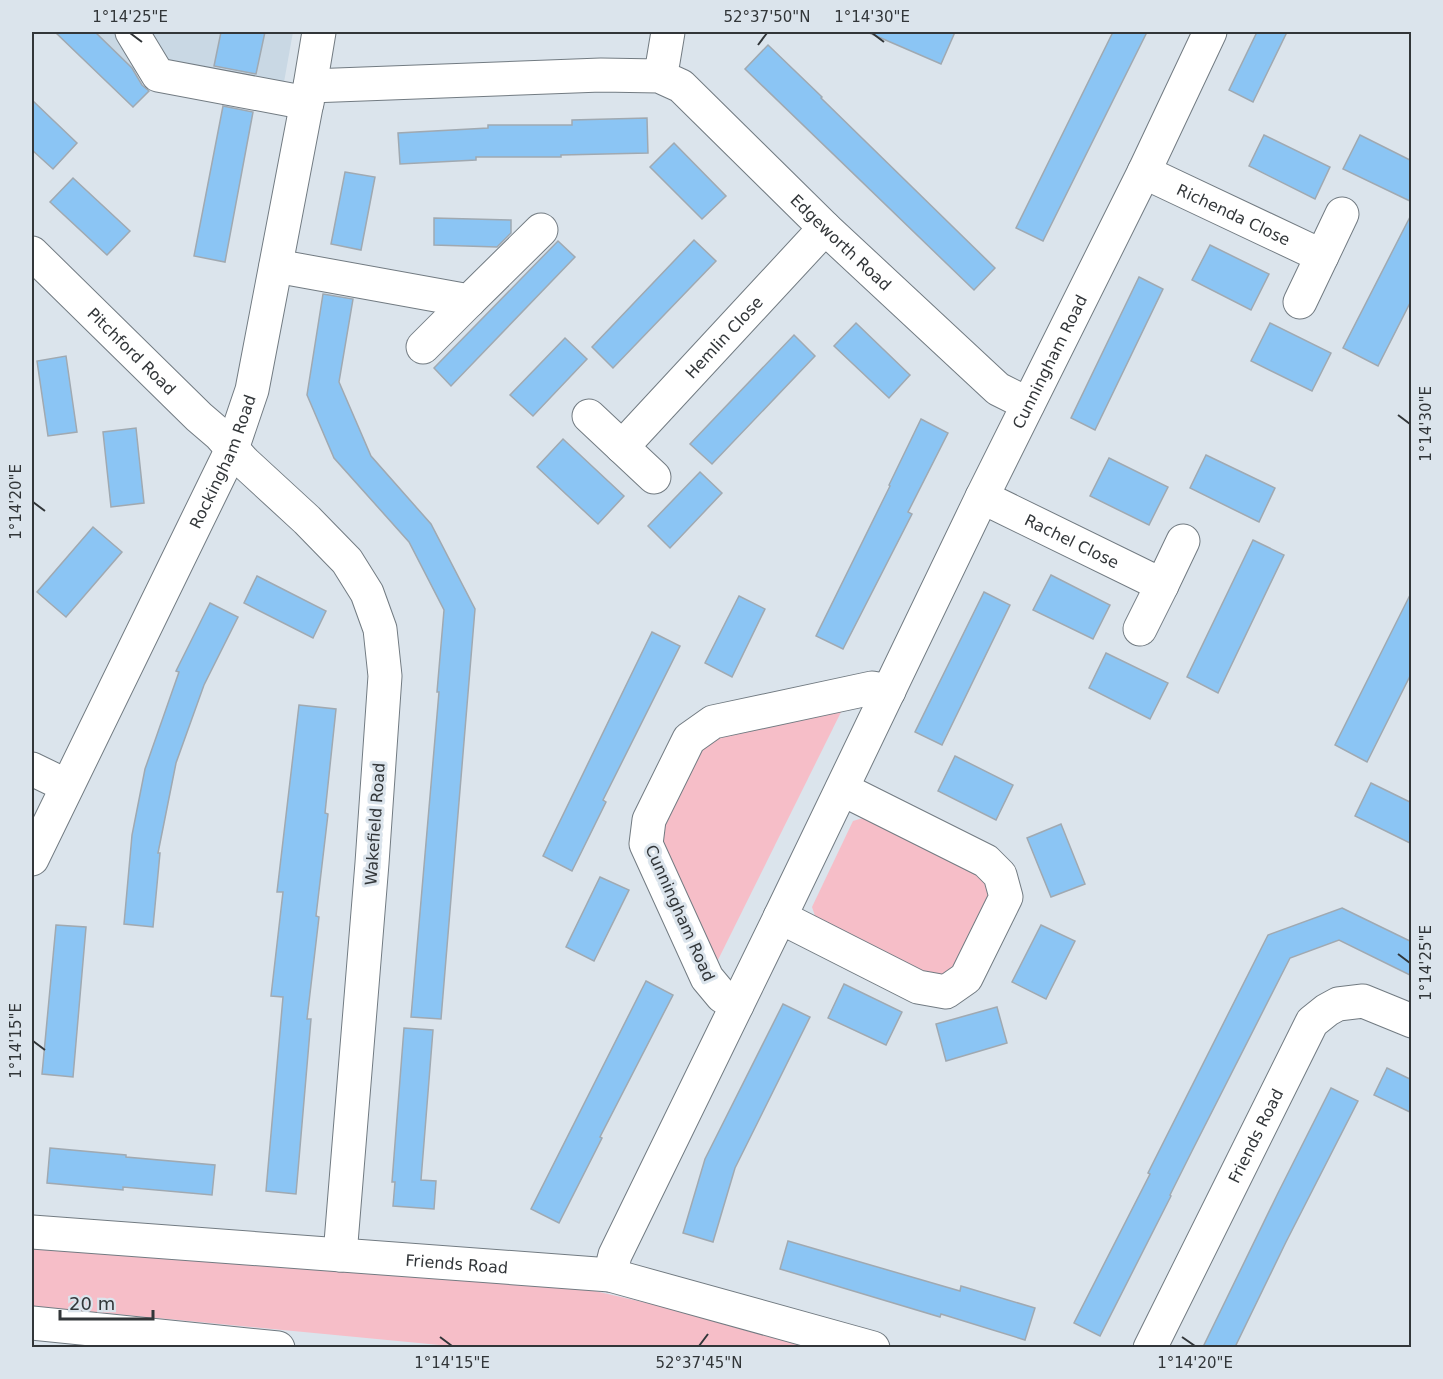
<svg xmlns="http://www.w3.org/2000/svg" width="1443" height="1379" font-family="'DejaVu Sans',sans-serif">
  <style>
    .built { fill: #c9d8e4 }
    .green { fill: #f6bec8 }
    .building { fill: #8bc5f4; stroke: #a0a9b1; stroke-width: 1.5 }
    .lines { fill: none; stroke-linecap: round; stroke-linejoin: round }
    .minor-casing { stroke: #727b82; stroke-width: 35 }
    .minor { stroke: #fff; stroke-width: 33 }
    .ticks { fill: none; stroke: #323639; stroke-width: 2 }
    .labels { text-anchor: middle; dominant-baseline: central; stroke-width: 6; stroke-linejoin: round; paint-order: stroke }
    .street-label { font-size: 16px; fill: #323639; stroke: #dbe4ec }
    .neatline { fill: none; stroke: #323639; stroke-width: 2 }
    .ticks-label { font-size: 15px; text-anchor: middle; fill: #323639 }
  </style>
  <rect width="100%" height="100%" fill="#dbe4ec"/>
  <polygon class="built" points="94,32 293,32 279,110 152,88"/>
  <g class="green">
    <polygon points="846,702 712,972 657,827 696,748 715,734"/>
    <path d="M863,818L876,819L983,876L991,898L959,967C946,974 938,977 924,975L815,916L812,907L853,821Z"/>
    <polygon points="32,1245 541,1285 595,1291 660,1306 813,1347 471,1348 32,1306"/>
  </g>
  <g class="building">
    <polygon points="55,32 95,32 132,68 142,85 149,91 133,107"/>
    <polygon points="221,32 265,32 256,74 214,66"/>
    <polygon points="867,32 955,32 941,64"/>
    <polygon points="1113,32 1147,32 1043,241 1016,228"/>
    <polygon points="1257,32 1287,32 1253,102 1229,90"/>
    <polygon points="768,45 822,97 821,98 995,268 974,290 745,69"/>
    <polygon points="32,100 77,143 53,169 32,150"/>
    <polygon points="223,106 253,112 225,262 194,256"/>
    <polygon points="647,118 648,153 561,155 561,157 476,157 476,160 400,164 398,133 488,128 488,125 572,125 572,120"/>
    <polygon points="1264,135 1330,167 1315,199 1249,166"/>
    <polygon points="1360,135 1412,161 1412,202 1343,169"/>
    <polygon points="674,143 726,196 702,219 650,167"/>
    <polygon points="345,172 375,177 361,250 331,244"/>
    <polygon points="73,178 130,231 107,255 50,202"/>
    <polygon points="1412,213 1412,299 1378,366 1343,348"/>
    <polygon points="434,218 511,220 511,233 497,247 434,245"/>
    <polygon points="694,240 716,261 613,368 592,347"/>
    <polygon points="558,241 575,257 451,386 434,368"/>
    <polygon points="1210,245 1269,274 1251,310 1192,280"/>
    <polygon points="1139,277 1163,289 1095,430 1071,418"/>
    <polygon points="323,294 353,299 339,382 371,456 431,524 475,609 441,1019 411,1017 439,692 437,692 444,610 409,542 334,458 307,395"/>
    <polygon points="856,323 910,375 889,398 834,346"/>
    <polygon points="1270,323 1331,353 1312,391 1251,361"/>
    <polygon points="794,335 815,356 712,464 690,444"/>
    <polygon points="565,338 587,359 533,416 510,395"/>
    <polygon points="66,356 77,432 48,436 37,361"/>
    <polygon points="921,419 948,433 908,512 912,514 843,649 816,636 890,486 889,485"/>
    <polygon points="136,428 144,503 111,507 103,432"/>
    <polygon points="563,439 624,496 598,524 537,467"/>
    <polygon points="1206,455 1275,488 1259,522 1190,488"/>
    <polygon points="1109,458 1168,487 1149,525 1090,496"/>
    <polygon points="700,472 722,493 670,548 648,526"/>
    <polygon points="93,527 122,552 66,617 37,592"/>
    <polygon points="1253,540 1284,555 1218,693 1187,677"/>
    <polygon points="1051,575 1110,605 1093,639 1033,610"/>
    <polygon points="257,576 326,611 313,638 244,603"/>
    <polygon points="1412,591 1412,672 1367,762 1335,745"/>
    <polygon points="984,592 1010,605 942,745 915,732"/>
    <polygon points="739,596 765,609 732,677 705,663"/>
    <polygon points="210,603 238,617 204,685 176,763 158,853 160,853 153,927 124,924 132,835 145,769 179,672 176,671"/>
    <polygon points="652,632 680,646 603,800 606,802 572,871 543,856"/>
    <polygon points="1106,653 1168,683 1150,719 1089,688"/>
    <polygon points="299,705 336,709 325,813 328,814 316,916 319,917 307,1019 311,1019 296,1194 266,1191 283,997 271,996 283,892 277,892"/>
    <polygon points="955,756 1013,785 996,820 938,791"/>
    <polygon points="1371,783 1412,803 1412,844 1355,816"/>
    <polygon points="1061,824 1085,884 1051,897 1027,838"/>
    <polygon points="600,877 629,890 594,961 566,947"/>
    <polygon points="1342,908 1412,942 1412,976 1339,940 1290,958 1192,1151 1170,1195 1171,1196 1100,1336 1074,1323 1150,1174 1148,1173 1268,935"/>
    <polygon points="56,925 86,927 73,1077 42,1074"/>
    <polygon points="1041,925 1075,941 1046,999 1012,982"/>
    <polygon points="646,981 673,995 600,1137 602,1138 559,1223 531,1209"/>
    <polygon points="844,984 902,1012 886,1045 828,1018"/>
    <polygon points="783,1004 810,1017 735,1168 713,1242 683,1233 705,1159"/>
    <polygon points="997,1007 1007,1043 946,1061 936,1024"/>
    <polygon points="404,1028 433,1030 421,1180 436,1181 434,1209 393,1206 395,1182 392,1182"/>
    <polygon points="1387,1068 1412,1080 1412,1113 1374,1095"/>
    <polygon points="1331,1088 1358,1101 1286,1242 1235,1347 1203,1347 1278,1193"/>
    <polygon points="50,1148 126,1155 126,1157 215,1165 212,1195 123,1187 123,1190 47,1183"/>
    <polygon points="788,1241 960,1291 961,1286 1035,1308 1025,1340 941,1314 940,1317 780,1269"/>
  </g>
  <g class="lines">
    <defs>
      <g id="minor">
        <polyline points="132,32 158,75 307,103"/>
        <polyline points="659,76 663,62 668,32"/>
        <path id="s1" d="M310,86L601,75L659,76L681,86L825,228L998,389L1028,404"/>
        <path id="s2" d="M1144,172L1322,256L1342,214"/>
        <path id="s3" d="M32,253L199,417L220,435L244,462L307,520L347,561L367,593L380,629L385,676L372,863L340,1255"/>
        <polyline points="276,266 469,301 541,230"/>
        <polyline points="1300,302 1322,256"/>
        <polyline points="423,347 469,301"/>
        <path id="s4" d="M589,416L622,447L825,228"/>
        <polyline points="622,447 654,477"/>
        <path id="s5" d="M982,497L1162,585L1183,541"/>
        <polyline points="1140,629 1162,585"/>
        <polyline points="32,769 67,786"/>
        <path id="s6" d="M32,859L232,449L252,390L310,86L319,32"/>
        <polyline points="780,917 918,987 946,992 966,978 1006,897 1000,875 986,861 842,789"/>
        <polyline points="737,1005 722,996 707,978 646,844 649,820 689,739 713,722 872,688 889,691"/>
        <path id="s7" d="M32,1232L610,1275L873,1348"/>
        <path id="s8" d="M610,1275L615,1255L780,917L982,497L1144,172L1210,32"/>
        <polyline points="32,1323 278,1348"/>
        <path id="s9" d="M1150,1348L1312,1022L1327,1010L1338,1004L1363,1001L1412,1021"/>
      </g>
    </defs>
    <use href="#minor" class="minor-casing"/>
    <use href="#minor" class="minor"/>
  </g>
  <path class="ticks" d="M130,33L142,42M872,33L884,42M758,45L767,33M1398,415L1410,424M33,502L45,511M1398,954L1410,963M33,1041L45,1050M440,1337L452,1346M1182,1337L1195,1346M699,1346L708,1334"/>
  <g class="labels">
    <g class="street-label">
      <text stroke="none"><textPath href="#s2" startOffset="99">Richenda Close</textPath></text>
      <text stroke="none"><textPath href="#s1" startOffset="597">Edgeworth Road</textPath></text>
      <text stroke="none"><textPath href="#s4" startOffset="195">Hemlin Close</textPath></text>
      <text stroke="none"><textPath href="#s3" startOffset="140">Pitchford Road</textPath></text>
      <text stroke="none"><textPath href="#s8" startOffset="1014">Cunningham Road</textPath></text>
      <text stroke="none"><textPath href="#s6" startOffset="441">Rockingham Road</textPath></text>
      <text stroke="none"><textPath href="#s5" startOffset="100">Rachel Close</textPath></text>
      <text transform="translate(375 824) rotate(-86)">Wakefield Road</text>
      <text transform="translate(680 913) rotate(66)">Cunningham Road</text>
      <text stroke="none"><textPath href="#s9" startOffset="237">Friends Road</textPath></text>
      <text stroke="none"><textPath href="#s7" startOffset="426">Friends Road</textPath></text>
    </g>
  </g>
  <rect width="1443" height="1379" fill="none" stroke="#dbe4ec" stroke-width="66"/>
  <path d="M60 1310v9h93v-9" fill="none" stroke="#323639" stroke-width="3"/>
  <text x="69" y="1310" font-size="18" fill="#323639" stroke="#dbe4ec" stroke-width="4.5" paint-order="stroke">20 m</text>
  <rect x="33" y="33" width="1377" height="1313" class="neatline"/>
  <g class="ticks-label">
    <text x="130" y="22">1°14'25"E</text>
    <text x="767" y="22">52°37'50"N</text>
    <text x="872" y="22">1°14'30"E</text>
    <text transform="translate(1426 424) rotate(-90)" y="5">1°14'30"E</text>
    <text transform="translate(16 502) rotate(-90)" y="5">1°14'20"E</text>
    <text transform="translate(1426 963) rotate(-90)" y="5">1°14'25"E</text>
    <text transform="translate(16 1041) rotate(-90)" y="5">1°14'15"E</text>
    <text x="452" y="1368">1°14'15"E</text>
    <text x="699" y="1368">52°37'45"N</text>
    <text x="1195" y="1368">1°14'20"E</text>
  </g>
</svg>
